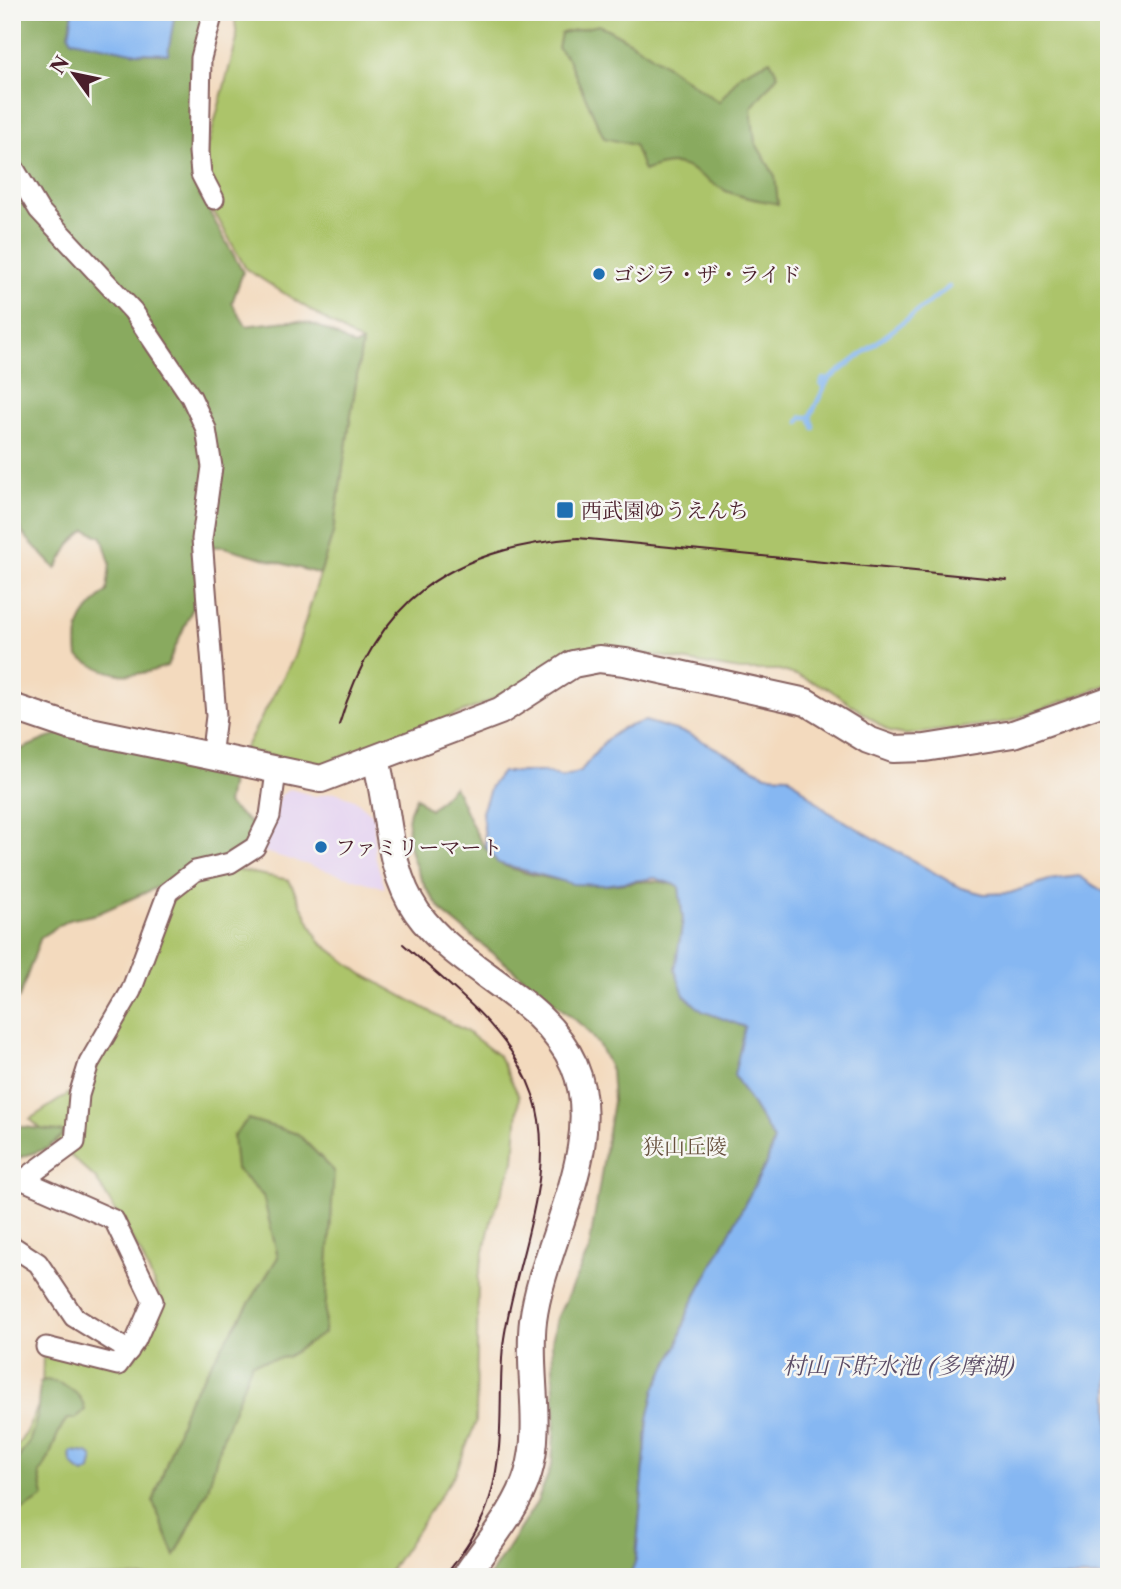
<svg xmlns="http://www.w3.org/2000/svg" width="1121" height="1589" font-family="'Libre Caslon Text','Noto Serif JP',serif">
  <style>
    .built { fill: #e5d3f1 }
    .green { fill: #acc46a; stroke: #7b724a; stroke-width: 2 }
    .forest { fill: #89aa5e; stroke: #6a6444; stroke-width: 2 }
    .water { fill: #86b7f2; stroke: #686b8e; stroke-width: 2 }
    .lines { fill: none; stroke-linecap: round; stroke-linejoin: round }
    .stream { stroke: #86b7f2; stroke-width: 4.5 }
    .street-casing { stroke: #85605e; stroke-width: 23 }
    .secondary-casing { stroke: #85605e; stroke-width: 30 }
    .street { stroke: #fff; stroke-width: 19 }
    .secondary { stroke: #fff; stroke-width: 26 }
    .tram { stroke: #4a1f2b; stroke-width: 2 }
    .poi-dot { fill: #1f6fb2; stroke: #f6f6f2; stroke-width: 2.5 }
    .labels { text-anchor: middle; dominant-baseline: central; stroke-width: 5; stroke-linejoin: round; paint-order: stroke }
    .poi-label { font-size: 21px; fill: #4a1f2b; stroke: #f6f6f2; text-anchor: start }
    .park-label { font-size: 21px; fill: #67513e; stroke: #f6f6f2 }
    .water-label { font-size: 23px; font-style: italic; fill: #5c4d67; stroke: #f6f6f2 }
  </style>
  <rect width="100%" height="100%" fill="#f6f6f2"/>
  <filter id="ink" filterUnits="userSpaceOnUse"><feTurbulence type="fractalNoise" baseFrequency=".0143" numOctaves="2"/><feDisplacementMap in="SourceGraphic" scale="14" xChannelSelector="R" yChannelSelector="G"/><feConvolveMatrix kernelMatrix="1 2 1 2 8 2 1 2 1" color-interpolation-filters="sRGB"/></filter>
  <filter id="wash" filterUnits="userSpaceOnUse"><feTurbulence type="fractalNoise" baseFrequency=".00686" numOctaves="4" result="noise"/><feDisplacementMap in="SourceGraphic" scale="28" xChannelSelector="R" yChannelSelector="G"/><feGaussianBlur stdDeviation="1.57" result="paint"/><feColorMatrix in="noise" values="0 0 0 0 0 0 0 0 0 0 0 0 0 0 0 0 0 1.4 0 .05"/><feComposite in="paint" operator="in"/></filter>
  <g filter="url(#wash)">
    <rect width="100%" height="100%" fill="#f3dabe"/>
    <polygon class="built" points="290,789 315,796 335,792 354,799 374,816 375,856 385,888 258,850 281,795"/>
    <g class="green">
      <polygon points="234,12 1109,12 1109,684 1007,722 904,735 890,732 829,689 799,676 779,670 739,670 602,646 578,648 558,655 519,686 479,706 318,766 244,750 294,657 333,533 362,343 246,269 198,183 237,39"/>
      <polygon points="232,869 289,880 319,941 362,974 466,1031 499,1056 519,1096 514,1161 491,1221 478,1278 476,1422 456,1472 386,1577 12,1577 12,1453 26,1433 42,1397 43,1353 134,1359 158,1319 159,1295 141,1254 96,1179 30,1119 88,1081 165,909 184,883"/>
    </g>
    <g class="forest">
      <path d="M12,12H73L69,35L137,53L167,54L175,12H223L201,58L194,184L243,272L232,303L246,326C303,319 303,315 354,346L362,343L333,533L320,574L224,547L195,546L198,596L167,666C129,680 112,677 78,657C74,623 83,613 107,591L110,563L102,537L86,530L71,543L56,569L23,534L18,521L12,519Z"/>
      <path d="M599,25C642,45 679,76 719,102L741,74L770,60L778,75L751,108L755,142L775,176L778,204C761,200 740,198 724,190C690,173 687,153 644,171L634,145L604,138L568,59L558,48L561,33Z"/>
      <polygon points="60,733 171,760 231,780 227,804 258,829 252,842 225,857 97,914 68,920 41,937 19,998 12,1001 12,753"/>
      <path d="M454,786C466,809 476,842 496,860C511,874 584,886 605,885C634,883 650,877 679,886L683,920L675,970L702,1011L746,1027L734,1075L774,1140L767,1162L689,1309L678,1344L655,1389L648,1419L636,1559L630,1577H489L537,1502L552,1465L555,1418L552,1341L557,1318L589,1250L613,1101L611,1070L600,1047L584,1027L446,915C420,886 394,835 416,797L430,810Z"/>
      <polygon points="248,1119 298,1134 334,1171 324,1333 287,1357 252,1363 222,1440 207,1492 175,1556 153,1502 188,1401 278,1257 263,1196 236,1169 233,1136"/>
      <polygon points="12,1124 16,1126 66,1132 48,1148 12,1160"/>
      <path d="M46,1380C61,1382 83,1392 85,1410L75,1419H67C53,1435 54,1457 39,1473L44,1497L23,1510H12V1468L30,1440L37,1417L40,1382Z"/>
    </g>
    <g class="water">
      <polygon points="73,12 175,12 168,54 137,53 72,40 69,35"/>
      <polygon points="645,721 689,734 766,775 788,776 827,811 961,888 984,894 1010,893 1049,880 1079,876 1109,895 1109,1577 630,1577 636,1559 648,1419 655,1389 678,1344 689,1309 767,1162 774,1140 734,1075 745,1027 702,1011 684,995 675,970 683,920 679,886 655,878 604,885 573,884 498,863 486,847 482,812 491,786 502,772 543,772 563,778 580,772 606,740 623,728"/>
      <path d="M71,1451L88,1453L93,1457L90,1470L84,1474C75,1468 68,1463 71,1451Z"/>
    </g>
    <g class="lines">
      <g class="stream">
        <polyline points="823,387 821,384 823,379 828,380 949,287"/>
        <polyline points="799,422 802,417 810,417"/>
        <polyline points="814,428 810,417 828,380"/>
      </g>
    </g>
  </g>
  <g filter="url(#ink)">
    <g class="lines">
      <defs>
        <g id="street">
          <polyline points="213,12 201,58 199,152 201,174 214,199"/>
          <polyline points="12,165 39,210 133,311 191,397 206,429 212,467 202,539 216,716 211,758"/>
          <polyline points="12,1180 23,1180 75,1142 79,1095 89,1063 131,991 168,892 195,871 230,863 255,847 270,816 276,772"/>
          <polyline points="23,1180 114,1220 153,1301 136,1340 118,1365 46,1347"/>
          <polyline points="12,1246 38,1263 74,1317 129,1351"/>
        </g>
        <g id="secondary">
          <polyline points="12,707 71,727 321,779 500,711 573,664 599,659 625,662 806,702 868,740 893,749 925,748 1013,734 1109,700"/>
          <path d="M376,760C390,811 386,867 417,912C459,972 543,995 574,1065C608,1145 543,1241 533,1321C527,1371 543,1425 528,1474C517,1511 486,1545 465,1577"/>
        </g>
      </defs>
      <use href="#street" class="street-casing"/>
      <use href="#secondary" class="secondary-casing"/>
      <use href="#street" class="street"/>
      <use href="#secondary" class="secondary"/>
      <g class="tram">
        <path d="M339,725C376,600 450,548 578,538L1007,580"/>
        <path d="M403,944C452,988 511,1030 533,1095C560,1175 512,1266 503,1346C498,1396 505,1444 491,1494C483,1525 464,1552 444,1577"/>
      </g>
    </g>
  </g>
  <g class="poi-dot">
    <circle cx="599" cy="274" r="7"/>
    <rect x="556" y="501" width="18" height="18" rx="3.5"/>
    <circle cx="321" cy="847" r="7"/>
  </g>
  <g class="labels">
    <g class="poi-label">
      <text x="613" y="274">ゴジラ・ザ・ライド</text>
      <text x="581" y="510">西武園ゆうえんち</text>
      <text x="335" y="847">ファミリーマート</text>
    </g>
    <g class="park-label">
      <text x="685" y="1146">狭山丘陵</text>
    </g>
    <g class="water-label">
      <text x="899" y="1366">村山下貯水池 (多摩湖)</text>
    </g>
  </g>
  <rect width="1121" height="1589" fill="none" stroke="#f6f6f2" stroke-width="42"/>
  <g transform="translate(74 74) rotate(303)" stroke="#f6f6f2" stroke-width="5" paint-order="stroke">
  <path d="M0-5L12 26L0 18L-12 26Z" fill="#4a1f2b"/>
  <text y="-10" font-size="19" font-weight="bold" text-anchor="middle" fill="#4a1f2b">N</text>
  </g>
</svg>
